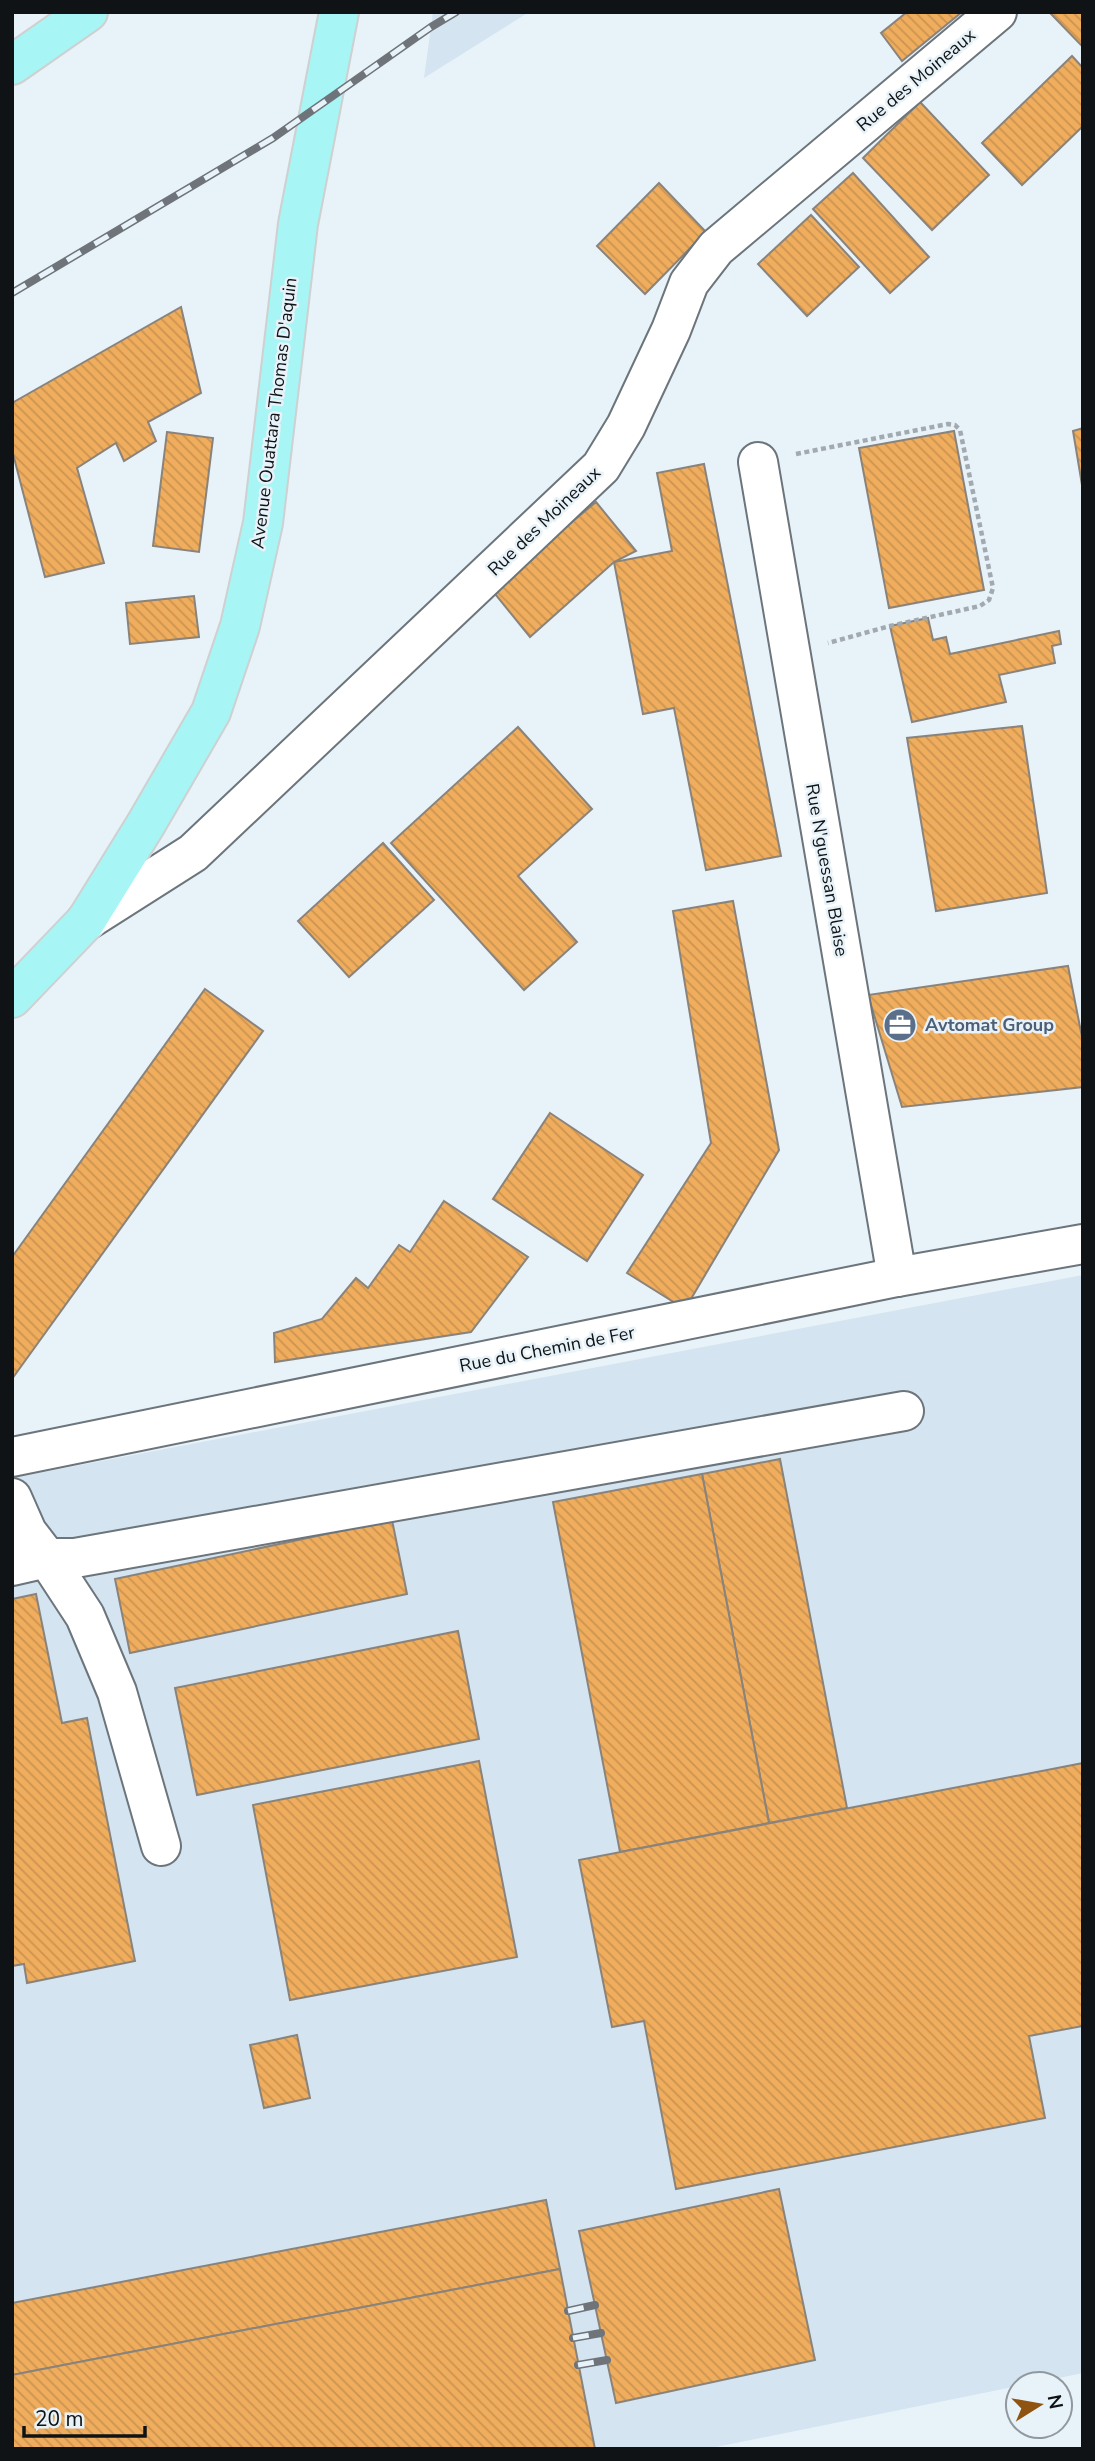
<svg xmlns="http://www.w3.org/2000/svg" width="1095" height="2461" font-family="'Nunito Sans',sans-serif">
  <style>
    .built { fill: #d4e4f0 }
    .building { fill: url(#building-back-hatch); stroke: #8a837b; stroke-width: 2 }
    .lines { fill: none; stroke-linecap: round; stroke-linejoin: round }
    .minor-casing { stroke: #6c757b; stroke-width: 42 }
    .major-casing { stroke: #cfd0d0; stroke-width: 42 }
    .path { stroke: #a2aab0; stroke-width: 4.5; stroke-dasharray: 5 3.5; stroke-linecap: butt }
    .minor { stroke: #fff; stroke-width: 38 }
    .major { stroke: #a7f5f5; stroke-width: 38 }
    .rail-casing { stroke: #6e7479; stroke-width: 8 }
    .rail { stroke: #e8f2f9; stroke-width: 5; stroke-dasharray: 16; stroke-linecap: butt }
    .labels { text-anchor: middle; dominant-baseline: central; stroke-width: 5; stroke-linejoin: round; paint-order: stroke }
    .street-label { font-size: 18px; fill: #0f1315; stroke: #e8f2f9 }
    .service-label { font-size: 18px; font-weight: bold; fill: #4e5e75; stroke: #e8f2f9; text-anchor: start }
  </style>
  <defs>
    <pattern id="building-back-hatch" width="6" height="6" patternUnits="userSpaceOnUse" patternTransform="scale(1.75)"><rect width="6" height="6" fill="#efad5d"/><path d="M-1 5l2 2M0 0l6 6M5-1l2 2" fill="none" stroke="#cc9450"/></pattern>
  </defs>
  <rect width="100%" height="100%" fill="#e8f2f9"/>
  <g class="built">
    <polygon points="433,12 529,12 424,78"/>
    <polygon points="1083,1275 1083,2373 1030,2384 1018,2384 1018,2386 706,2449 12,2449 12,1478"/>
  </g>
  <g class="building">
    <polygon points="907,12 962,12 902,61 881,33"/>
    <polygon points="1083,12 1083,47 1050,13"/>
    <polygon points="1072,56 1083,68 1083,126 1022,185 982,143"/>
    <polygon points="920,102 989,175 932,230 863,158"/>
    <polygon points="853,173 929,257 890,293 813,209"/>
    <polygon points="659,183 706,232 645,294 597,246"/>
    <polygon points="811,215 859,267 807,316 758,264"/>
    <polygon points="181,307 201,393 148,422 156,441 124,461 116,443 77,468 104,563 45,577 12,450 12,403"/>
    <polygon points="1083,428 1083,491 1073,431"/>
    <polygon points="954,431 984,590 889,608 859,448"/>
    <polygon points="167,432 213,438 199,552 153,546"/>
    <polygon points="704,464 781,856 706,870 674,708 643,714 614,562 672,551 657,473"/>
    <polygon points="596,502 636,551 614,562 530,637 491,589"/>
    <polygon points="194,596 199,637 130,644 126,603"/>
    <polygon points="928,618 933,640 946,637 950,654 1059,631 1061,644 1052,646 1055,663 999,675 1006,702 912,722 890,626"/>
    <polygon points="1022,726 1047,893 936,911 907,738"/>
    <polygon points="518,727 592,809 518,876 577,942 524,990 391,843"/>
    <polygon points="383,843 434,900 349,977 298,921"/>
    <polygon points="733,901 779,1150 685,1309 627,1273 711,1143 673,911"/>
    <polygon points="1068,966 1083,1042 1083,1087 902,1107 868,995"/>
    <polygon points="205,989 263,1031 12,1379 12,1257"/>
    <polygon points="550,1113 643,1175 587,1261 493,1199"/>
    <polygon points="444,1201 528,1257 471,1332 275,1362 274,1333 322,1319 356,1278 368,1288 399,1245 410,1252"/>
    <polygon points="780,1459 847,1808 769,1823 702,1474"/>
    <polygon points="702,1474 769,1823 620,1852 553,1502"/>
    <polygon points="392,1520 407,1594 130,1653 115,1579"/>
    <polygon points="36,1594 62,1723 87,1718 135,1961 27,1983 24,1964 12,1966 12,1599"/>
    <polygon points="458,1631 479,1739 197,1795 175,1688"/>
    <polygon points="479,1761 517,1957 290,2000 253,1805"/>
    <polygon points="1083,1763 1083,2026 1029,2036 1045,2118 676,2189 644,2021 612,2027 579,1860"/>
    <polygon points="297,2035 310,2098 264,2108 250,2045"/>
    <polygon points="779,2189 815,2360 616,2403 579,2231"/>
    <polygon points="546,2200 560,2269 12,2375 12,2303"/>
    <polygon points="560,2269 595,2449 12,2449 12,2375"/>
  </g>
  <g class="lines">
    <defs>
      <g id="minor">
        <polyline points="758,462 897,1277"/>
        <polyline points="86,921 193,853 601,467 626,426 671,330 689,283 716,248 997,12"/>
        <polyline points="12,1457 897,1277 1083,1244"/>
        <polyline points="12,1498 27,1532 47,1558 75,1558 904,1411"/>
        <polyline points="12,1566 47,1558 85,1616 117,1692 161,1846"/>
      </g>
      <g id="major">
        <polyline points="12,65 88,12"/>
        <polyline points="12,998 86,921 146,824 211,712 240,626 263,523 298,224 339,12"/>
      </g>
    </defs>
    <use href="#minor" class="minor-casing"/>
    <use href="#major" class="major-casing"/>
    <polyline class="path" points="796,454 948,424 955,425 960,430 993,588 989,600 980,606 890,626 828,643"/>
    <use href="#minor" class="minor"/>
    <use href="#major" class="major"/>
    <defs>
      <g id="rail">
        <polyline points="12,293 273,138 431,27 456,12"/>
        <polyline points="568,2311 595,2305"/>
        <polyline points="573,2338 601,2333"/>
        <polyline points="578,2365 607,2360"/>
      </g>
    </defs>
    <use href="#rail" class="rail-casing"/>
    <use href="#rail" class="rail"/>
  </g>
  <defs>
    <symbol id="office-disc" viewBox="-11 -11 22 22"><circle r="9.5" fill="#5c6f8a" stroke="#e8f2f9"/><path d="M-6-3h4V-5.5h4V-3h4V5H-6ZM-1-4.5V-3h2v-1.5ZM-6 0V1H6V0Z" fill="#fff"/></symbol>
  </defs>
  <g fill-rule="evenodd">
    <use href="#office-disc" x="881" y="1006" width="38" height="38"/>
  </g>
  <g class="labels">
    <g class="street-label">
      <text transform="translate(916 80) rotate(-40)">Rue des Moineaux</text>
      <text transform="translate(274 413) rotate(-83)">Avenue Ouattara Thomas D'aquin</text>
      <text transform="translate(544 521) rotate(-44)">Rue des Moineaux</text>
      <text transform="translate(827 870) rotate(80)">Rue N'guessan Blaise</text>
      <text transform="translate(547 1349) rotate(-11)">Rue du Chemin de Fer</text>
    </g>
    <g class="service-label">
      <text x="925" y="1025">Avtomat Group</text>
    </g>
  </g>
  <rect width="1095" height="2461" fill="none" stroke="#0f1315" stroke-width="28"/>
  <g transform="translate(1039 2405) rotate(79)"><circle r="33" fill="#e8f2f9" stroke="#91999e" stroke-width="2"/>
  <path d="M0-5L12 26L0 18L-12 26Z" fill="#8e5410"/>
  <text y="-10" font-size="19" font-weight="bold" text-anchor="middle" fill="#0f1315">N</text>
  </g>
  <path d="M24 2426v10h121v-10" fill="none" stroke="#0f1315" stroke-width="3.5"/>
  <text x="35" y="2426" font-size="21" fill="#0f1315" stroke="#e8f2f9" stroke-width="5" paint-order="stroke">20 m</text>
</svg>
